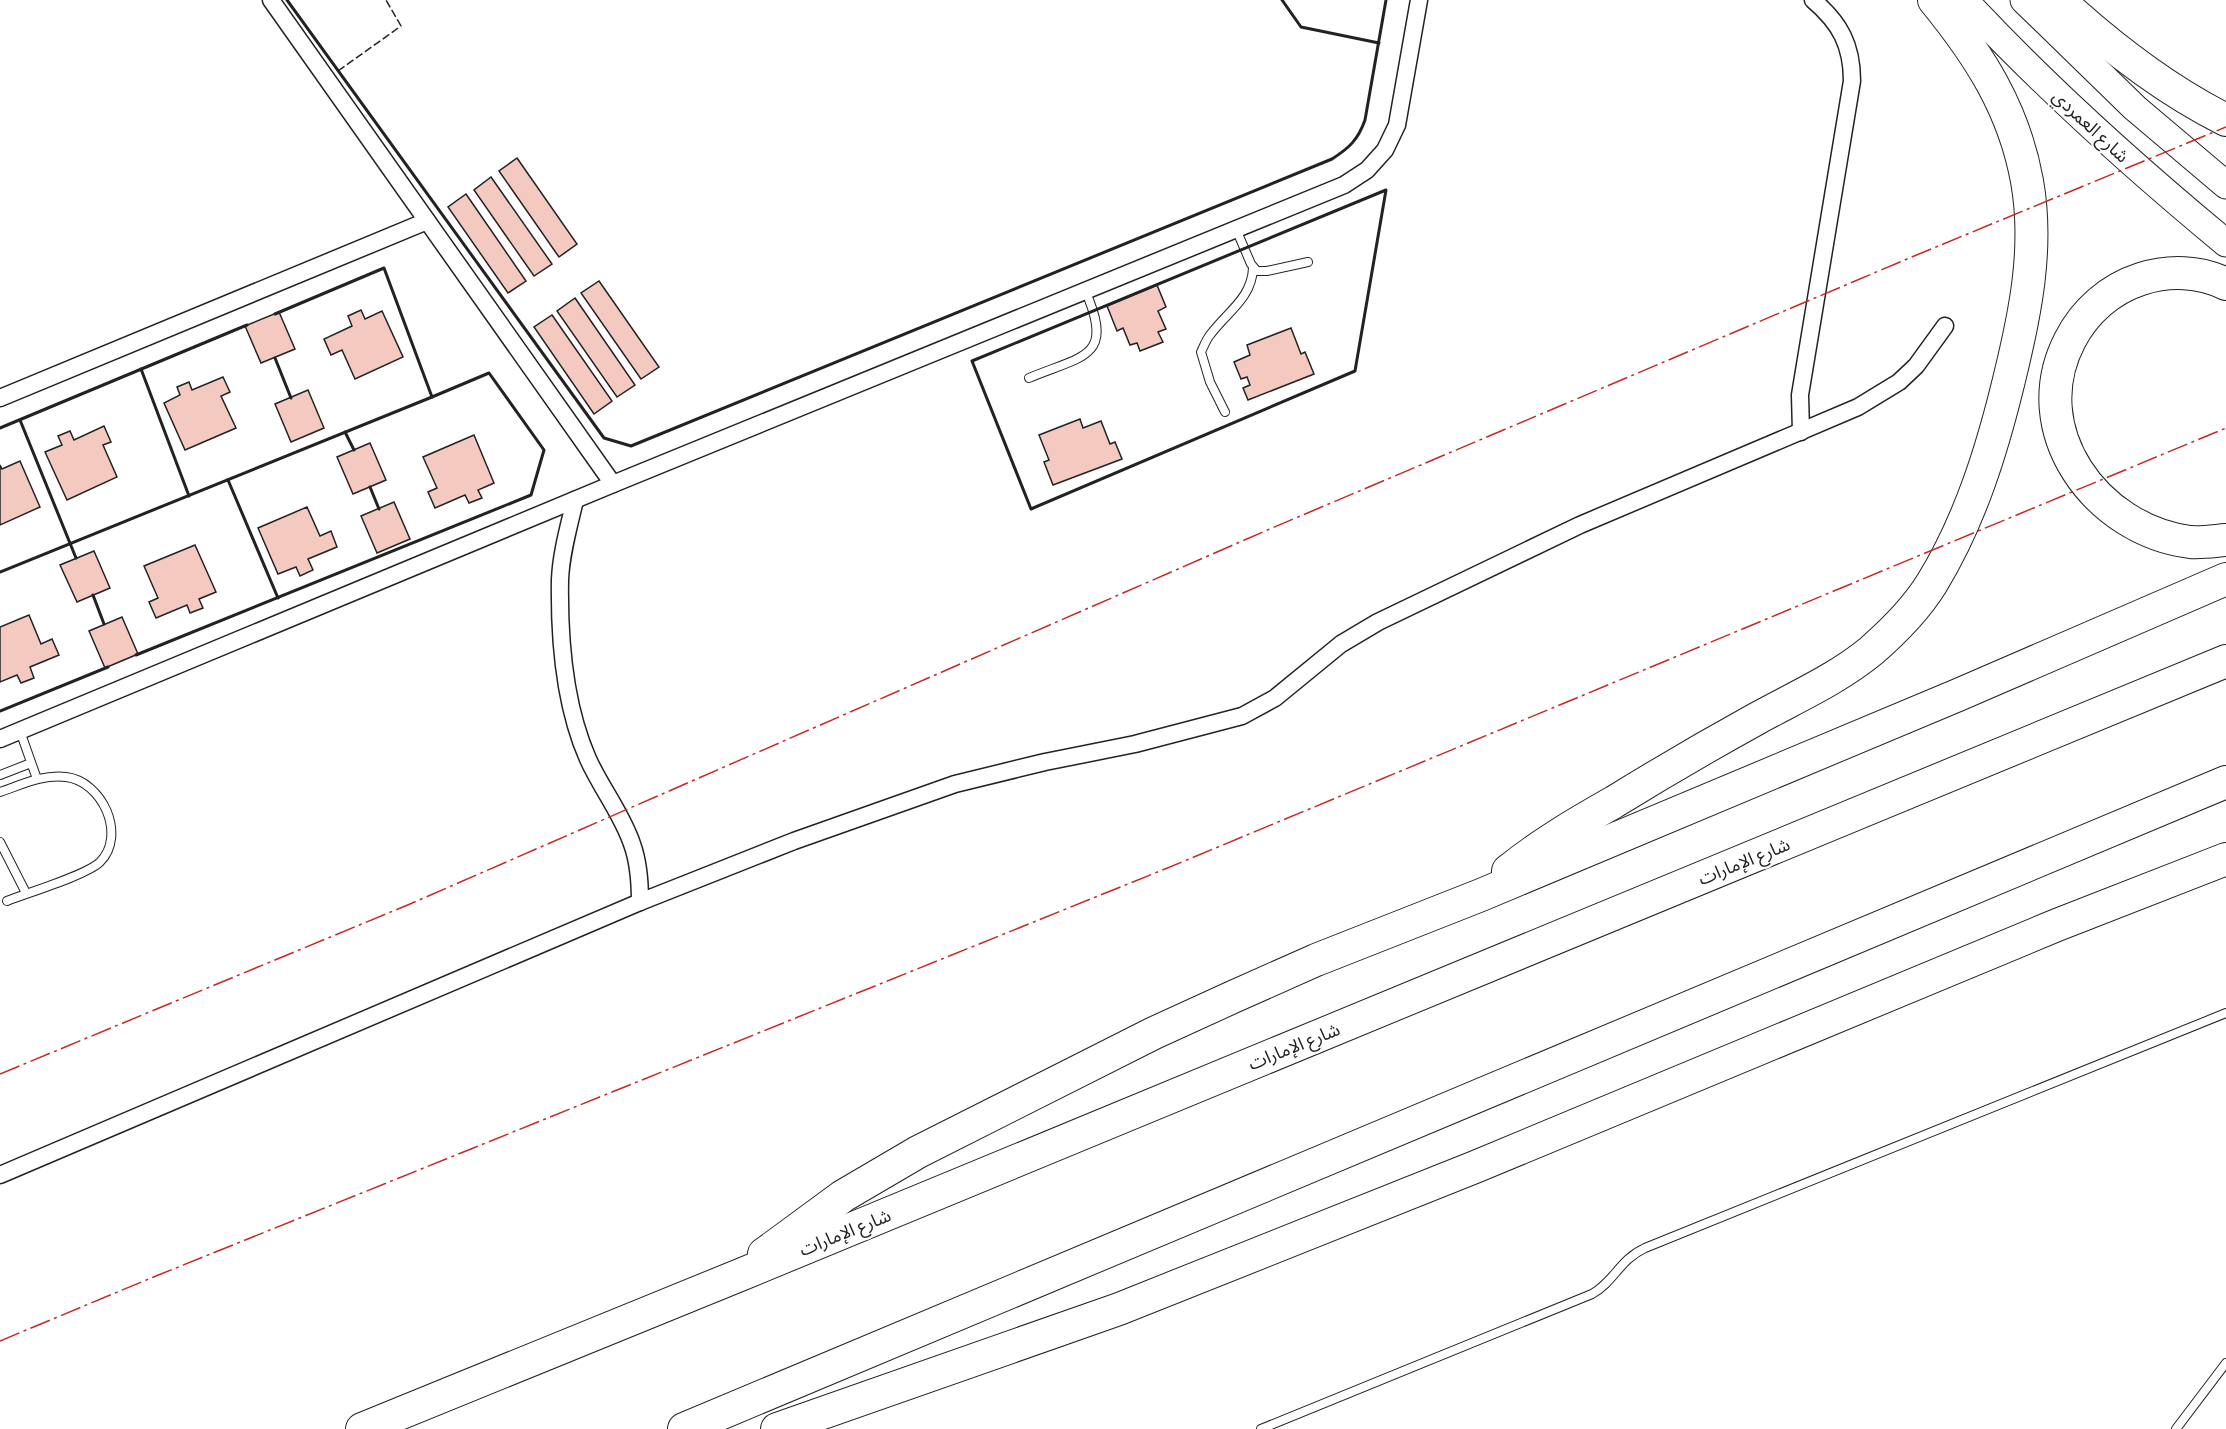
<svg xmlns="http://www.w3.org/2000/svg" width="2226" height="1429" font-family="'Titillium Web','Noto Sans Arabic',sans-serif">
  <style>
    .building { fill: #f3c9c0; stroke: #222; stroke-width: 1.5 }
    .lines { fill: none; stroke-linecap: round; stroke-linejoin: round }
    .lane-casing { stroke: #222; stroke-width: 10 }
    .street-casing { stroke: #222; stroke-width: 19 }
    .primary-casing { stroke: #222; stroke-width: 29 }
    .highway-casing { stroke: #222; stroke-width: 34 }
    .lane { stroke: #fff; stroke-width: 8 }
    .street { stroke: #fff; stroke-width: 16 }
    .primary { stroke: #fff; stroke-width: 27 }
    .highway { stroke: #fff; stroke-width: 32 }
    .fence { stroke: #222; stroke-width: 1.5; stroke-dasharray: 8 3; stroke-linecap: butt }
    .wall { stroke: #222; stroke-width: 3 }
    .power { stroke: #c62828; stroke-width: 1.5; stroke-dasharray: 21 4.5 3 4.5; stroke-linecap: butt }
    .labels { text-anchor: middle; dominant-baseline: central; stroke-width: 4.5; stroke-linejoin: round; paint-order: stroke }
    .street-label { font-size: 18px; fill: #222; stroke: #fff }
  </style>
  <rect width="100%" height="100%" fill="#fff"/>
  <g class="building">
    <polygon points="517,158 577,244 559,257 499,171"/>
    <polygon points="491,177 552,264 534,276 474,190"/>
    <polygon points="466,194 526,281 508,293 448,207"/>
    <polygon points="599,281 659,367 641,379 581,293"/>
    <polygon points="1157,285 1166,307 1158,311 1166,329 1158,332 1163,342 1140,351 1137,343 1130,345 1123,328 1117,331 1107,306"/>
    <polygon points="575,298 635,385 617,397 557,311"/>
    <polygon points="361,310 365,319 382,311 403,357 355,379 342,350 331,355 324,339 352,326 348,316"/>
    <polygon points="279,312 295,349 261,363 245,326"/>
    <polygon points="552,315 612,401 594,414 534,327"/>
    <polygon points="1291,328 1301,354 1305,352 1314,374 1248,400 1243,388 1250,385 1247,377 1241,379 1234,362 1250,355 1247,345"/>
    <polygon points="223,377 230,392 221,396 236,428 185,450 164,403 180,395 177,387 189,382 192,390"/>
    <polygon points="308,390 324,428 291,442 275,404"/>
    <polygon points="1080,419 1083,428 1101,421 1110,444 1115,442 1122,459 1053,485 1044,462 1049,460 1039,435"/>
    <polygon points="104,426 111,442 103,445 117,477 67,500 45,452 62,445 58,436 70,431 74,440"/>
    <polygon points="474,435 494,483 478,490 482,498 469,503 465,495 435,508 428,492 437,488 423,457"/>
    <polygon points="370,443 386,480 353,494 337,457"/>
    <polygon points="20,461 40,507 0,525 0,465 2,469"/>
    <polygon points="394,502 410,539 377,553 361,516"/>
    <polygon points="307,507 320,536 331,531 337,547 308,559 313,570 300,576 296,567 278,574 258,528"/>
    <polygon points="195,545 216,592 199,599 203,608 190,613 187,605 156,618 149,602 158,598 144,566"/>
    <polygon points="94,551 110,588 77,602 60,565"/>
    <polygon points="29,615 41,644 52,639 59,655 30,667 34,678 21,683 17,675 0,682 0,627"/>
    <polygon points="122,617 138,654 105,668 89,631"/>
  </g>
  <g class="lines">
    <defs>
      <g id="lane">
        <polyline points="1236,229 1251,264 1257,271 1267,271 1308,262"/>
        <path d="M1029,378C1084,355 1115,358 1085,290"/>
        <path d="M1225,412L1210,382L1201,352C1204,346 1206,340 1210,335C1227,312 1252,298 1253,268"/>
        <polyline points="20,731 37,779"/>
        <polyline points="0,775 31,763"/>
        <path d="M0,792C21,785 43,774 66,777C102,781 127,835 100,862C87,875 27,893 7,901"/>
        <polyline points="0,842 26,893"/>
        <path d="M1261,1429L1592,1294C1615,1281 1619,1260 1645,1248L2226,1013"/>
        <polyline points="2176,1429 2226,1363"/>
      </g>
      <g id="street">
        <polyline points="271,0 613,484"/>
        <polyline points="0,398 427,221"/>
        <path d="M1801,432L1800,395L1852,81C1852,45 1840,23 1813,0"/>
        <path d="M575,500C569,526 561,553 560,580C559,639 564,705 588,759C601,788 622,814 632,844C639,863 640,882 640,902"/>
        <polyline points="0,739 613,484 1344,185 1367,170 1385,150 1397,125 1419,0"/>
        <polyline points="0,1175 640,902 794,841 955,784 1045,762 1135,744 1242,716 1275,698 1341,644 1378,622 1580,525 1858,407 1899,382 1916,366 1945,326"/>
      </g>
      <g id="primary">
        <path d="M1964,0C2046,88 2134,167 2226,243"/>
        <polyline points="2024,0 2135,108 2226,185"/>
      </g>
      <g id="highway">
        <path d="M2059,0C2109,46 2166,90 2226,120"/>
        <path d="M2226,284C2200,271 2169,270 2141,279C2110,289 2085,311 2070,340C2023,430 2096,530 2190,542C2201,543 2214,541 2226,540"/>
        <path d="M1508,871C1541,844 1577,823 1614,802C1661,773 1709,745 1758,718C1796,697 1837,679 1871,651C1894,631 1916,609 1932,583C1970,521 1992,450 2009,380C2025,315 2039,248 2027,181C2014,109 1979,55 1934,0"/>
        <polyline points="764,1254 843,1196 918,1152 1154,1033 1235,996 1316,960 1481,895 1958,695 2226,579"/>
        <polyline points="362,1429 740,1275 2226,661"/>
        <polyline points="684,1429 2226,782"/>
        <polyline points="777,1429 1119,1309 1475,1167 2057,925 2226,859"/>
      </g>
    </defs>
    <use href="#lane" class="lane-casing"/>
    <use href="#street" class="street-casing"/>
    <use href="#primary" class="primary-casing"/>
    <use href="#highway" class="highway-casing"/>
    <use href="#lane" class="lane"/>
    <use href="#street" class="street"/>
    <use href="#primary" class="primary"/>
    <use href="#highway" class="highway"/>
    <polyline class="fence" points="338,71 401,26 386,0"/>
    <g class="wall">
      <path d="M287,0L604,438L631,446L1332,159C1349,148 1358,140 1365,120L1386,0"/>
      <polyline points="1282,0 1301,27 1379,43"/>
      <polygon points="1386,190 1355,371 1031,509 972,361"/>
      <polyline points="275,358 291,398"/>
      <polyline points="141,369 189,496"/>
      <polyline points="20,420 76,558"/>
      <polyline points="0,428 247,325"/>
      <polyline points="345,432 354,450"/>
      <polyline points="228,480 278,598"/>
      <polyline points="370,487 379,509"/>
      <polyline points="0,572 432,397"/>
      <polyline points="93,595 104,624"/>
      <polyline points="136,655 531,495 544,450 489,373 432,397 384,268 275,314"/>
      <polyline points="0,711 108,667"/>
    </g>
    <g class="power">
      <polyline points="0,1074 410,904 1272,528 1907,259 2226,127"/>
      <polyline points="0,1341 151,1278 1165,869 2226,428"/>
    </g>
  </g>
  <g class="labels">
    <g class="street-label">
      <text transform="translate(2091 126) rotate(43)">شارع العمردي</text>
      <text transform="translate(1744 861) rotate(-22)">شارع الإمارات</text>
      <text transform="translate(1294 1046) rotate(-22)">شارع الإمارات</text>
      <text transform="translate(845 1232) rotate(-22)">شارع الإمارات</text>
    </g>
  </g>
</svg>
